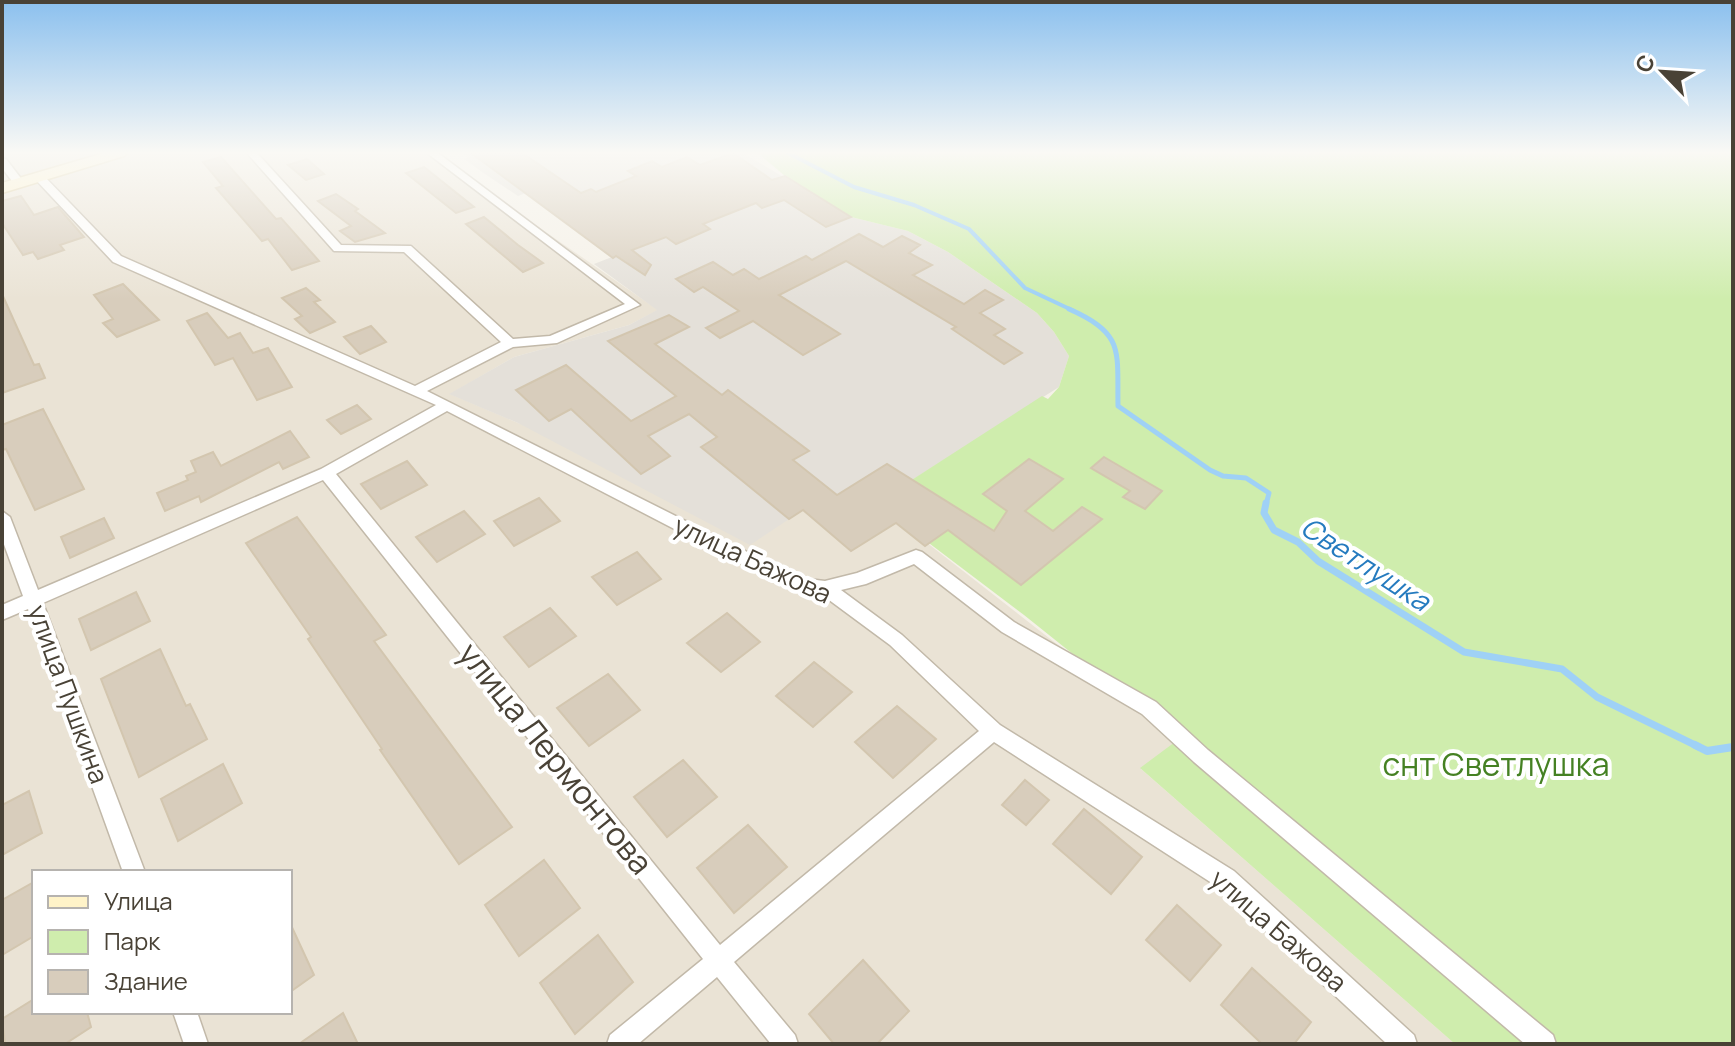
<svg xmlns="http://www.w3.org/2000/svg" width="1735" height="1046" font-family="Manrope,sans-serif">
  <style>
    .residential { fill: #eae3d5; fill-rule: evenodd }
    .industrial { fill: #e4e0d9 }
    .green { fill: #cfedad }
    .lines { fill: none; stroke-linecap: round; stroke-linejoin: round }
    .stream-far3 { stroke: #9fd1f6; stroke-width: 4 }
    .stream-far2 { stroke: #9fd1f6; stroke-width: 5 }
    .stream-far1 { stroke: #9fd1f6; stroke-width: 7 }
    .stream { stroke: #9fd1f6; stroke-width: 8 }
    .building { fill: #d8cdbc; stroke: #d3c6af; stroke-width: 2 }
    .street-casing { stroke: #c2b9a9; stroke-width: 3 }
    .secondary-casing { stroke: #d9c794; stroke-width: 3 }
    .street { fill: #fff; fill-rule: evenodd }
    .secondary { fill: #fff3c8; fill-rule: evenodd }
    .labels { text-anchor: middle; dominant-baseline: central; stroke-width: 8; stroke-linejoin: round; paint-order: stroke }
    .street-label { font-size: 26px; fill: #494236; stroke: #fff }
    .water-label { font-size: 28px; font-style: italic; fill: #257bbf; stroke: #fff }
    .near-street-label { font-size: 32px; fill: #494236; stroke: #fff }
    .near-park-label { font-size: 32px; fill: #458123; stroke: #fff }
  </style>
  <rect width="100%" height="100%" fill="#f5f1e8"/>
  <path class="residential" d="M2,153H432L658,310L629,325L514,357L450,394L518,423L803,510L899,521L1180,740L1141,769L1455,1044H2ZM34,872H290V1012H34Z"/>
  <polygon class="industrial" points="463,153 743,153 851,217 908,231 948,252 1037,313 1054,332 1069,356 1059,387 876,503 899,521 851,551 803,510 750,545 518,423 449,394 514,357 629,325 657,310 594,264 612,257 528,192 518,196 485,174 464,159 469,157"/>
  <polygon class="green" points="758,153 1733,153 1733,1044 1455,1044 1140,768 1179,739 1024,615 876,503 1042,396 1048,399 1059,387 1069,356 1054,332 1037,313 948,252 908,231 851,217 785,176"/>
  <g class="lines">
    <polyline class="stream-far3" points="788,153 854,187 914,205 969,229 1025,288 1074,311"/>
    <path class="stream-far2" d="M1069,309C1125,334 1117,350 1118,406L1210,470L1223,476L1246,478L1269,493L1266,505"/>
    <polyline class="stream-far1" points="1266,503 1264,513 1274,530 1298,542 1318,561 1464,652 1562,669 1597,697 1699,747"/>
    <polyline class="stream" points="1695,745 1707,751 1733,747"/>
  </g>
  <g class="building">
    <polygon points="471,153 522,153 581,193 591,189 596,192 636,176 628,171 652,161 662,167 687,157 700,165 733,153 772,180 785,176 851,217 826,227 784,200 762,208 756,203 703,224 710,229 676,244 666,237 632,250 651,265 645,275 616,256 613,258"/>
    <polygon points="221,157 276,219 281,218 319,261 292,270 268,239 262,241 216,188 223,186 203,162"/>
    <polygon points="307,159 324,174 306,180 288,165"/>
    <polygon points="424,167 474,207 456,213 406,173"/>
    <polygon points="336,194 358,209 355,211 385,233 355,242 340,231 351,226 318,201"/>
    <polygon points="21,196 34,215 58,207 84,237 60,245 64,250 38,259 33,252 23,255 2,223 2,201"/>
    <polygon points="484,217 518,245 543,263 523,272 466,224"/>
    <polygon points="859,234 883,247 902,236 920,245 909,253 932,265 913,275 964,304 985,290 1003,300 980,313 1005,329 994,335 1022,353 1004,364 952,329 956,327 846,261 779,295 840,334 803,355 753,321 720,338 706,328 739,311 703,287 694,292 676,279 713,262 733,275 744,269 759,279 806,256 812,260"/>
    <polygon points="123,284 159,320 117,337 103,323 113,319 94,295"/>
    <polygon points="306,288 320,300 314,302 335,322 310,333 295,319 302,316 282,298"/>
    <polygon points="2,294 34,365 39,364 45,378 2,393"/>
    <polygon points="207,313 228,338 240,333 253,353 268,348 292,387 257,400 233,358 215,365 187,321"/>
    <polygon points="669,315 689,327 655,344 722,395 728,390 809,451 793,460 837,495 887,464 994,531 1007,511 983,494 1029,459 1063,479 1025,511 1053,531 1082,507 1102,519 1021,585 948,530 925,546 896,523 851,551 803,510 789,519 701,447 717,437 689,414 648,436 670,456 641,474 571,409 549,421 516,390 566,365 631,421 676,396 608,341"/>
    <polygon points="371,326 386,342 360,354 344,337"/>
    <polygon points="357,405 371,419 341,434 327,420"/>
    <polygon points="43,409 84,489 35,510 6,449 2,450 2,425"/>
    <polygon points="290,431 309,457 283,469 279,462 201,502 199,496 165,511 157,493 188,480 186,476 196,472 191,461 213,452 221,466"/>
    <polygon points="1104,457 1162,491 1145,509 1123,497 1130,491 1091,468"/>
    <polygon points="407,461 427,485 381,509 361,484"/>
    <polygon points="539,498 560,521 514,546 494,521"/>
    <polygon points="464,511 485,534 437,562 416,537"/>
    <polygon points="297,517 386,635 374,641 512,827 459,864 380,750 382,749 308,639 311,637 246,543"/>
    <polygon points="104,518 114,538 70,558 61,537"/>
    <polygon points="637,552 661,579 617,605 592,577"/>
    <polygon points="136,592 150,621 91,650 79,619"/>
    <polygon points="550,608 576,636 529,667 504,637"/>
    <polygon points="727,613 760,642 721,672 687,643"/>
    <polygon points="160,649 186,706 190,704 207,739 139,777 101,679"/>
    <polygon points="814,662 852,692 813,727 776,696"/>
    <polygon points="608,674 640,710 589,746 557,708"/>
    <polygon points="897,706 936,739 893,778 855,742"/>
    <polygon points="683,760 717,797 667,837 634,797"/>
    <polygon points="223,764 242,803 178,841 161,799"/>
    <polygon points="1025,780 1049,800 1026,825 1002,805"/>
    <polygon points="29,791 42,833 2,855 2,805"/>
    <polygon points="1084,809 1142,857 1111,894 1053,844"/>
    <polygon points="748,825 787,867 734,913 697,868"/>
    <polygon points="544,860 580,908 519,956 485,905"/>
    <polygon points="34,882 34,936 2,955 2,900"/>
    <polygon points="1177,905 1221,945 1190,981 1146,940"/>
    <polygon points="290,923 314,975 290,992"/>
    <polygon points="598,935 633,982 575,1034 540,983"/>
    <polygon points="863,960 909,1011 877,1044 834,1044 809,1014"/>
    <polygon points="1252,968 1311,1022 1294,1044 1262,1044 1221,1005"/>
    <polygon points="34,999 34,1012 87,1012 91,1027 65,1044 5,1044 2,1019"/>
    <polygon points="343,1013 358,1044 299,1044"/>
  </g>
  <g class="lines">
    <defs>
      <g id="street">
        <path d="M247,153H257L341,245L411,246L513,339L550,336L625,304L427,153H438L640,305L557,343L513,347L427,391L799,578L825,581L857,573L916,550L922,552L1014,622L1156,702L1208,750L1553,1035L1556,1044H1525L1194,762L1142,714L1002,632L914,564L866,584L841,590L902,635L1000,725L1234,871L1414,1035L1417,1044H1387L1218,887L994,742L734,962L795,1035L798,1044H771L717,977L638,1044H607L610,1035L703,959L323,480L43,603L145,872H123L28,609L2,620V605L23,596L2,539V511L10,517L38,590L321,469L436,405L113,262L35,179V175H43L121,256L415,386L501,342L404,252L334,251ZM447,411L790,589L821,594L890,645L979,731L720,945L336,474Z"/>
        <polygon points="2,158 6,159 23,181 23,185 15,185 2,168"/>
        <polygon points="173,1012 197,1012 208,1044 184,1044"/>
      </g>
      <polygon id="secondary" points="104,153 127,153 124,156 2,193 2,183"/>
    </defs>
    <use href="#street" class="street-casing"/>
    <use href="#secondary" class="secondary-casing"/>
    <use href="#street" class="street"/>
    <use href="#secondary" class="secondary"/>
  </g>
  <linearGradient id="sky" x2="0" y2="1"><stop stop-color="#8bc0ee"/><stop offset="0.51" stop-color="#faf9f5"/><stop offset="1" stop-color="#faf9f5" stop-opacity="0"/></linearGradient>
  <rect width="1735" height="299" fill="url(#sky)"/>
  <g class="labels">
    <g class="street-label">
      <text transform="translate(753 559) rotate(25)">улица Бажова</text>
      <text transform="translate(69 694) rotate(70)">улица Пушкина</text>
      <text transform="translate(1279 930) rotate(41)">улица Бажова</text>
    </g>
    <g class="water-label">
      <text transform="translate(1366 563) rotate(33)">Светлушка</text>
    </g>
    <g class="near-street-label">
      <text transform="translate(556 758) rotate(51)">улица Лермонтова</text>
    </g>
    <g class="near-park-label">
      <text x="1496" y="764">снт Светлушка</text>
    </g>
  </g>
  <rect width="1735" height="1046" fill="none" stroke="#494236" stroke-width="8"/>
  <rect x="32" y="870" width="260" height="144" fill="#ffffff" stroke="#b6b3af" stroke-width="2"/>
  <rect x="48" y="896" width="40" height="12" fill="#fff3c8" stroke="#b6b3af" stroke-width="2"/>
  <text x="104" y="910" font-size="24" fill="#494236">Улица</text>
  <rect x="48" y="930" width="40" height="24" fill="#cfedad" stroke="#b6b3af" stroke-width="2"/>
  <text x="104" y="950" font-size="24" fill="#494236">Парк</text>
  <rect x="48" y="970" width="40" height="24" fill="#d8cdbc" stroke="#b6b3af" stroke-width="2"/>
  <text x="104" y="990" font-size="24" fill="#494236">Здание</text>
  <g transform="translate(1663 72) rotate(295)" stroke="#ffffff" stroke-width="6" paint-order="stroke">
  <path d="M0-6L14 30L0 20L-14 30Z" fill="#494236"/>
  <text y="-12" font-size="22" font-weight="bold" text-anchor="middle" fill="#494236">С</text>
  </g>
</svg>
